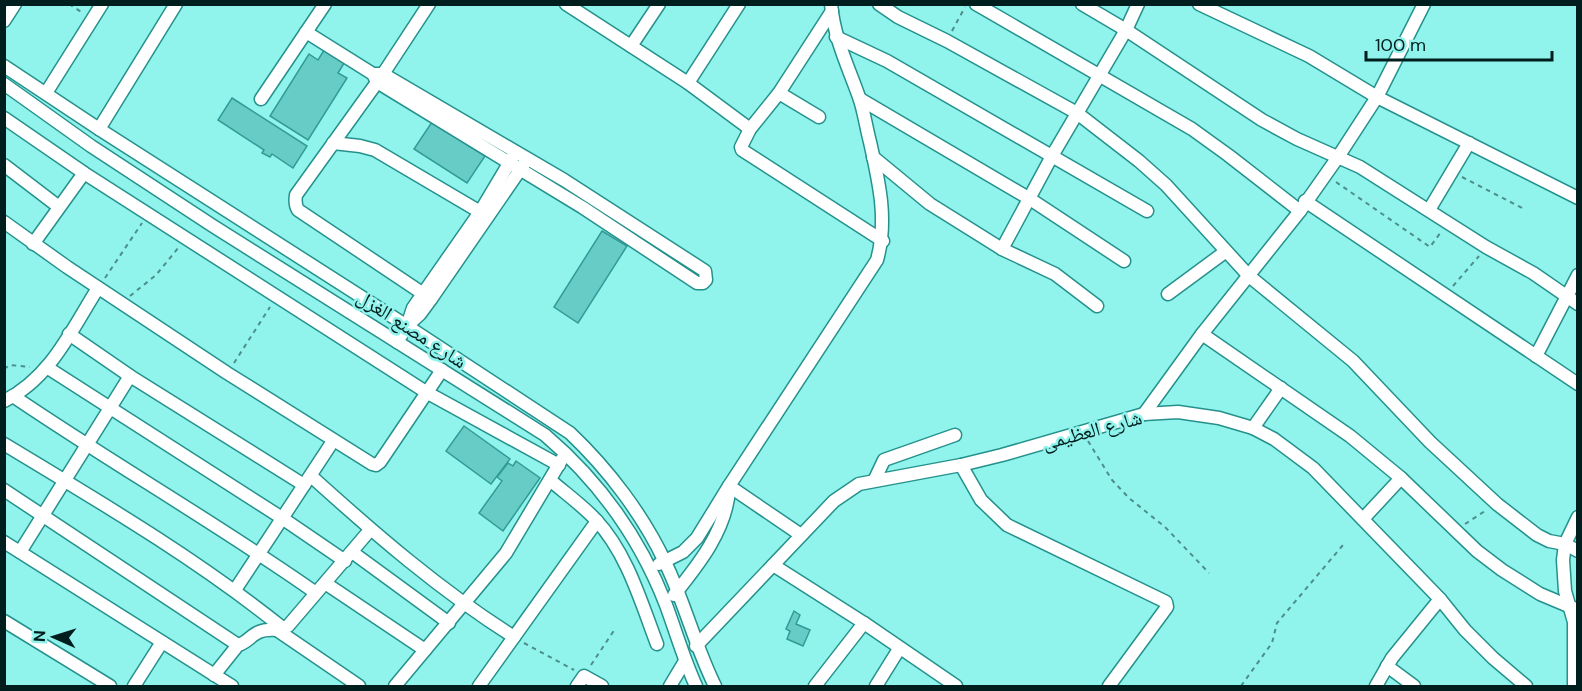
<svg xmlns="http://www.w3.org/2000/svg" width="1582" height="691" font-family="'DM Sans','Noto Naskh Arabic',sans-serif">
  <style>
    .building { fill: #67ccc6; stroke: #329b96; stroke-width: 1.5 }
    .lines { fill: none; stroke-linecap: round; stroke-linejoin: round }
    .minor-casing { stroke: #25918c; stroke-width: 15 }
    .path { stroke: #4c8e8a; stroke-width: 2; stroke-dasharray: 4.5 4.5; stroke-linecap: butt }
    .minor { stroke: #fff; stroke-width: 12 }
    .labels { text-anchor: middle; dominant-baseline: central; stroke-width: 5; stroke-linejoin: round; paint-order: stroke }
    .street-label { font-size: 20px; fill: #001e1d; stroke: #90f3ec }
  </style>
  <rect width="100%" height="100%" fill="#90f3ec"/>
  <g class="building">
    <polygon points="326,47 346,60 338,73 347,78 308,140 270,116 309,54 318,60"/>
    <polygon points="232,98 307,146 293,168 272,154 270,157 262,153 264,150 218,120"/>
    <polygon points="432,122 485,156 467,183 414,149"/>
    <polygon points="602,231 627,246 578,323 554,307"/>
    <polygon points="464,426 510,459 491,484 446,451"/>
    <polygon points="516,461 540,478 503,531 479,513 502,481 497,477 508,463 513,466"/>
    <polygon points="794,611 800,615 796,624 810,630 803,646 787,639 790,631 786,629"/>
  </g>
  <g class="lines">
    <defs>
      <g id="minor">
        <path d="M429,4L383,74L296,195C295,201 295,205 298,210L431,299"/>
        <polyline points="566,4 688,83 750,129"/>
        <polyline points="879,4 898,17 947,41 1077,113 1139,161 1166,185 1249,276 1353,361 1430,442 1497,504 1537,535 1549,541 1565,544 1578,551"/>
        <polyline points="976,4 1192,129 1228,155 1300,211"/>
        <polyline points="1082,4 1126,30 1262,120 1297,139 1360,167 1486,247 1533,273 1578,304"/>
        <polyline points="1199,4 1309,56 1377,97 1578,198"/>
        <polyline points="832,11 779,93 750,129 741,147 742,150 883,241"/>
        <polyline points="4,21 15,4"/>
        <polyline points="306,32 373,74 377,82 582,207 697,283 703,283 706,280 705,271 564,180 383,74 373,74"/>
        <polyline points="836,37 887,61 1147,211"/>
        <polyline points="631,46 659,4"/>
        <path d="M4,66L99,129L407,326L570,433C608,469 643,515 665,562C685,603 695,646 715,686"/>
        <polyline points="688,83 739,4"/>
        <path d="M4,84L91,146L213,226L545,435C599,481 640,538 666,605C676,632 684,660 696,686"/>
        <polyline points="46,93 102,4"/>
        <polyline points="779,93 819,117"/>
        <polyline points="261,99 325,4"/>
        <polyline points="860,99 1030,199 1124,261"/>
        <polyline points="4,118 84,173 426,392 559,465"/>
        <polyline points="99,129 176,4"/>
        <polyline points="333,143 360,146 375,150 487,216"/>
        <polyline points="873,157 930,204 1002,249 1055,274 1097,306"/>
        <polyline points="4,165 59,207"/>
        <polyline points="1305,201 1578,384"/>
        <polyline points="1429,210 1469,143"/>
        <polyline points="4,222 67,267 227,373 372,464 376,465 380,462 442,370"/>
        <polyline points="33,244 84,173"/>
        <polyline points="1002,249 1052,156 1126,30 1138,4"/>
        <polyline points="1168,294 1225,252"/>
        <polyline points="408,325 420,314 431,299 524,164"/>
        <polyline points="69,334 130,376 304,485"/>
        <polyline points="1202,334 1350,436 1401,478 1477,551 1502,570 1540,594 1578,610"/>
        <polyline points="397,342 407,326 413,308 480,212 514,155"/>
        <polyline points="1536,356 1578,275"/>
        <polyline points="48,368 282,518 345,561"/>
        <path d="M13,396C113,464 218,524 316,593"/>
        <path d="M4,401C51,378 72,329 98,288"/>
        <polyline points="1144,414 1202,334 1300,211 1338,157 1377,97 1424,4"/>
        <polyline points="1253,428 1281,388"/>
        <path d="M4,444C100,502 197,559 284,629"/>
        <polyline points="961,465 981,500 1007,525 1166,602 1167,607 1109,686"/>
        <path d="M311,476C375,534 441,591 514,637"/>
        <polyline points="875,479 884,460 955,435"/>
        <path d="M550,480C565,493 582,505 596,520C627,553 641,602 657,644"/>
        <polyline points="729,486 801,535"/>
        <polyline points="4,490 238,645"/>
        <polyline points="1363,519 1401,478"/>
        <polyline points="4,542 232,686"/>
        <polyline points="20,552 130,376"/>
        <polyline points="352,552 449,623"/>
        <path d="M659,564L683,552L697,538L729,486L877,260C888,220 879,182 870,142C866,127 864,111 859,97C848,66 834,38 831,4"/>
        <polyline points="773,565 864,623 956,686"/>
        <polyline points="325,583 425,650"/>
        <polyline points="235,590 333,441"/>
        <path d="M674,595C699,564 726,530 729,490"/>
        <polyline points="4,621 110,686"/>
        <polyline points="277,630 359,686"/>
        <polyline points="696,646 834,501 859,484 961,465 1002,455 1144,414 1178,412 1219,418 1253,428 1274,439 1313,468 1440,599 1465,630 1493,658 1526,686"/>
        <polyline points="1387,666 1414,686"/>
        <path d="M214,675L238,645C247,643 251,635 259,632C269,627 279,633 288,626L370,530"/>
        <polyline points="134,686 162,642"/>
        <polyline points="395,686 506,553 562,459"/>
        <polyline points="479,686 597,521"/>
        <polyline points="577,686 584,676 602,686"/>
        <polyline points="670,686 685,661"/>
        <polyline points="815,686 864,623"/>
        <polyline points="876,686 899,649"/>
        <polyline points="1376,686 1392,658 1440,599"/>
        <polyline points="1574,686 1574,622 1565,591 1563,560 1565,544 1578,517"/>
      </g>
    </defs>
    <use href="#minor" class="minor-casing"/>
    <g class="path">
      <polyline points="69,4 83,13"/>
      <polyline points="952,31 965,7"/>
      <polyline points="1462,177 1526,210"/>
      <polyline points="1336,182 1430,247 1441,232"/>
      <polyline points="105,278 142,223"/>
      <polyline points="1453,286 1479,256"/>
      <polyline points="130,296 156,275 179,247"/>
      <polyline points="234,363 270,307"/>
      <polyline points="4,369 10,365 30,367"/>
      <polyline points="1088,441 1112,480 1129,498 1165,527 1209,573"/>
      <polyline points="1465,524 1485,511"/>
      <polyline points="524,643 574,670"/>
      <polyline points="591,665 615,629"/>
      <polyline points="1241,686 1272,643 1277,623 1343,545"/>
    </g>
    <use href="#minor" class="minor"/>
  </g>
  <g class="labels">
    <g class="street-label">
      <text transform="translate(412 329) rotate(33)">شارع مصنع الغزل</text>
      <text transform="translate(1092 430) rotate(-15)">شارع العظيمى</text>
    </g>
  </g>
  <rect width="1582" height="691" fill="none" stroke="#001e1d" stroke-width="12"/>
  <g transform="translate(54 637) rotate(273)" stroke="#90f3ec" stroke-width="4.5" paint-order="stroke">
  <path d="M0-4.5L10 22L0 15L-10 22Z" fill="#001e1d"/>
  <text y="-9" font-size="16" font-weight="bold" text-anchor="middle" fill="#001e1d">N</text>
  </g>
  <path d="M1366 51v9h186v-9" fill="none" stroke="#001e1d" stroke-width="3"/>
  <text x="1375" y="51" font-size="18" fill="#001e1d" stroke="#90f3ec" stroke-width="4.5" paint-order="stroke">100 m</text>
</svg>
